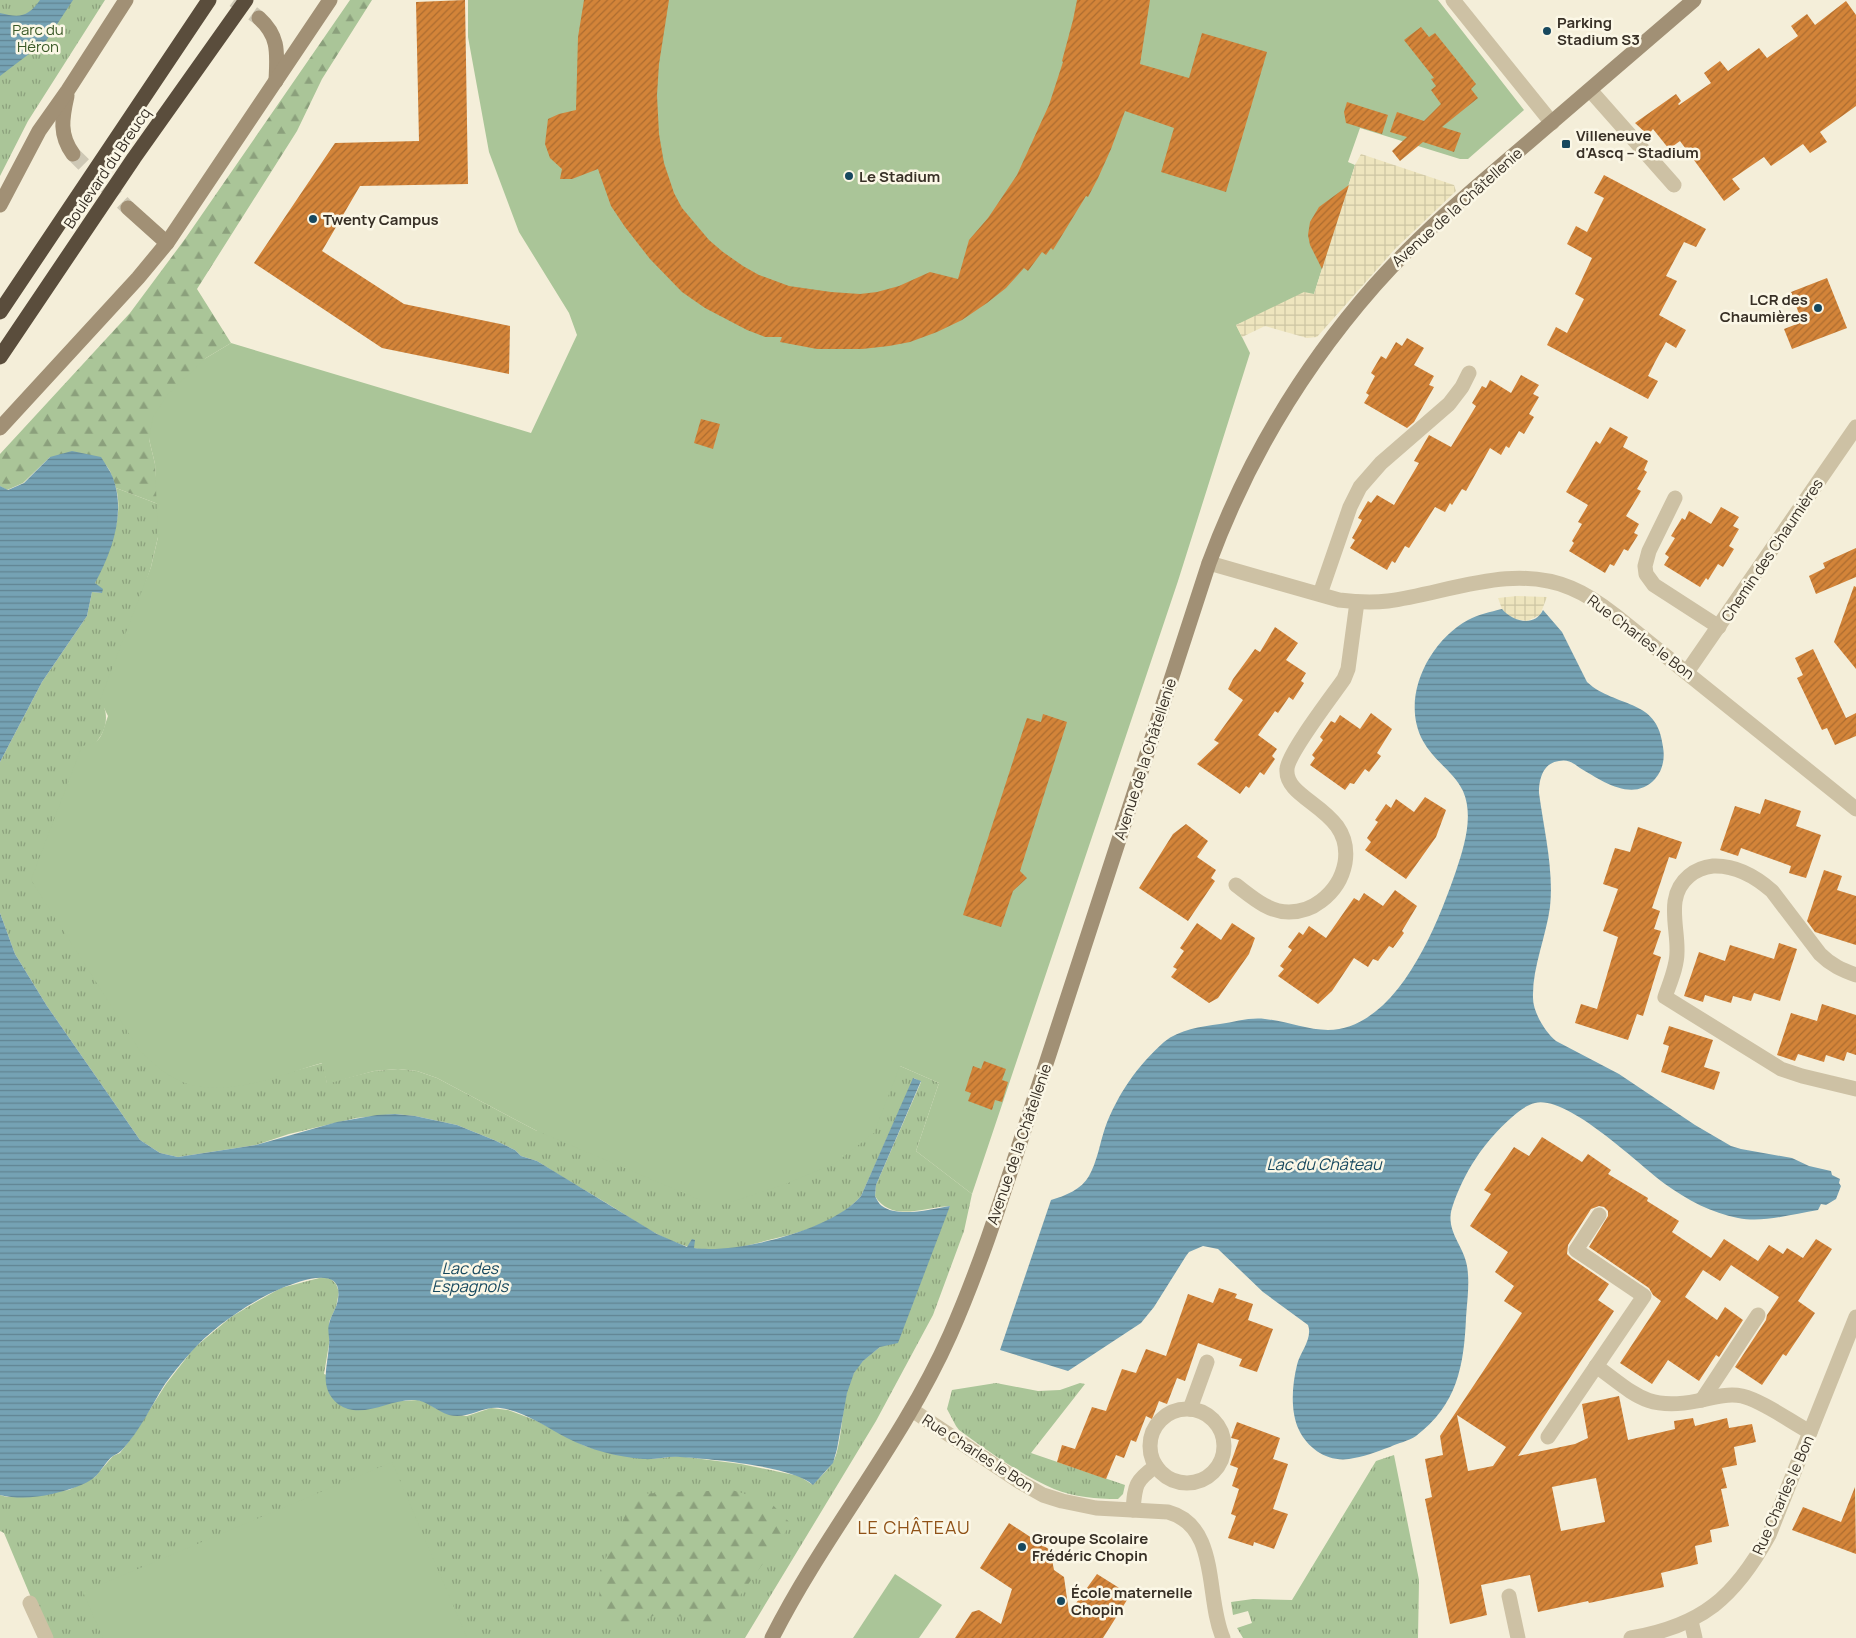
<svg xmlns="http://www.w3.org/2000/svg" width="1856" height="1638" font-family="Manrope,sans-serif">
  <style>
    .grass { fill: url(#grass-tufts) }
    .forest { fill: url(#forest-firs) }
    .pitch { fill: #aac598 }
    .plaza { fill: url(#plaza-grid) }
    .water { fill: url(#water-rules) }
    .building { fill: url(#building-hatch); fill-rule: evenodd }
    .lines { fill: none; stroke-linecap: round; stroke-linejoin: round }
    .secondary-tunnel { stroke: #cec8b5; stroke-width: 15; stroke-dasharray: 15 8; stroke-linecap: butt }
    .street { stroke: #cdc1a4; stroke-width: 15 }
    .secondary { stroke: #a19075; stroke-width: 15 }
    .highway { stroke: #5a4d3c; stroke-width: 15 }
    .poi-dot { fill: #17485e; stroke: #fbf7e6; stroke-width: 2 }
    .labels { text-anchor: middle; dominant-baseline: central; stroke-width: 5; stroke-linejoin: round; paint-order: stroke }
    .poi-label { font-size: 15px; font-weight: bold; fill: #383026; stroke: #fbf7e6; text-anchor: start }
    .park-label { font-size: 15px; fill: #3a5927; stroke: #fbf7e6 }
    .street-label { font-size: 15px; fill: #383026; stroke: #fbf7e6 }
    .water-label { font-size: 16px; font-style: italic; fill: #17485e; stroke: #fbf7e6 }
    .quarter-label { font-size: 18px; letter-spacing: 1px; fill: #905217; stroke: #fbf7e6 }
  </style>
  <defs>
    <pattern id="grass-tufts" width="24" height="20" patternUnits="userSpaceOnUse" patternTransform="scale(1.25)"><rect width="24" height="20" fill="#aac598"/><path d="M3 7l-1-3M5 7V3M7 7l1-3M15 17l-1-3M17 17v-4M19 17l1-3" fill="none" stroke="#8ba07c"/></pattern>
    <pattern id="forest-firs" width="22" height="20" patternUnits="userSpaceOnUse" patternTransform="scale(1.25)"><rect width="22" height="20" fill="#aac598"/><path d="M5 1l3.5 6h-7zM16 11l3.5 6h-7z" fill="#8ba07c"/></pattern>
    <pattern id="plaza-grid" width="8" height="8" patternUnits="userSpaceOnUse" patternTransform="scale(1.25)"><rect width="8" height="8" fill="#eee5be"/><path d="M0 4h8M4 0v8" fill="none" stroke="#cdc5a3"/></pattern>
    <pattern id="water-rules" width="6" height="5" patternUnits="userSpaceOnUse" patternTransform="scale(1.25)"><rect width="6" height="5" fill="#75a2b4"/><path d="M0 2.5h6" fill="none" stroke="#618492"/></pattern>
    <pattern id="building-hatch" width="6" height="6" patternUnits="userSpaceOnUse" patternTransform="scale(1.25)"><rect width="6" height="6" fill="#d38439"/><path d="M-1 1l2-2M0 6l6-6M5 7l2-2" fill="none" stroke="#ac6c30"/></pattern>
  </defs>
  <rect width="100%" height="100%" fill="#f4eed9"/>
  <g class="grass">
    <polygon points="0,0 105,0 28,121 0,176"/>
    <path d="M116,488L158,504V537L151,567L104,707C109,720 104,735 94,744L250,1083L323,1063L327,1083L374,1071L398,1069L417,1071L437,1078L537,1131L900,1066L939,1083L916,1151L972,1194L964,1231L933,1315L876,1421L745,1638H48L4,1533L0,1531V1495L7,1497L69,1490L95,1477L113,1456L120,1453L133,1436L166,1384L194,1348L231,1317L256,1302L281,1288L323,1277L331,1279L336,1284L339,1292L336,1307L329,1322V1344L324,1374L401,1401L418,1400L426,1402L435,1408L451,1415L467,1416L491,1408L508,1410L535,1420L585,1446L613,1454L652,1459L678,1456L741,1464L799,1476L813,1485C821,1475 832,1468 836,1455C845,1426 840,1390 859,1365C865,1358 873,1353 880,1347L950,1206C925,1207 891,1223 875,1196L876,1185L921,1082L914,1078L861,1196C841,1219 810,1230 781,1237C758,1242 731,1252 707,1250C670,1247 639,1223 608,1204C585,1190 560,1176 537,1161L521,1156L515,1150L494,1140L457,1125L415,1116L395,1114L356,1118L289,1134L256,1145L178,1157L160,1153L140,1140L47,1006L15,954L0,913V762L42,682L87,616L92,592L102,593L95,583C106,554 125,520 116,488Z"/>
    <path d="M996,1383L1038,1391L1060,1390L1080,1383L1085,1384L1031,1453L1125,1485L1123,1494L1118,1499C1097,1499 1074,1497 1054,1489C1023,1476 986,1450 959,1430L956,1426L947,1409L952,1390Z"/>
    <polygon points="1394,1455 1419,1580 1418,1638 1243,1638 1237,1628 1252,1623 1248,1611 1233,1615 1231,1602 1253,1599 1292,1600 1376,1461"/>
  </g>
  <g class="forest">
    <polygon points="350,0 372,0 322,79 297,131 197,289 231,343 206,358 149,439 155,464 158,504 116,488 110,471 106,465 50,457 23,483 7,490 0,486 0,454 130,313 185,239"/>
    <polygon points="732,1490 769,1501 791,1524 717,1628 703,1628 686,1617 657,1614 635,1625 604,1626 599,1611 600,1571 635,1494"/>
  </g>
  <g class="pitch">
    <path d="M468,0H1438L1524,110L1468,159H1460L1360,128L1348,162L1355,165L1314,294L1236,325L1250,353L1178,581L972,1194L916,1151L939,1083L900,1066L874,1133L834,1164L786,1184L731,1202H705L537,1131L437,1078L417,1071L398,1069L374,1071L327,1084L322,1063C280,1075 223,1100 180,1081C164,1074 152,1062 140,1051L31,880L82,746C103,743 101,735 108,716L100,700L151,567L158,537L155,464L149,439L153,417L168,394L206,358L231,343L531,433L577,335L569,313L519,232L489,152L468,37Z"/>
    <polygon points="392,1462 467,1638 103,1638 83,1592"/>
    <polygon points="895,1574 942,1605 919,1638 853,1638"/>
  </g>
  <g class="plaza">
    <polygon points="1361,154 1454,185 1456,191 1395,249 1317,337 1307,338 1265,326 1242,337 1236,325 1304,292 1314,294 1355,165"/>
    <polygon points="1517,596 1547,597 1540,615 1527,621 1514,619 1507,615 1502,609 1498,598"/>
  </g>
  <g class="water">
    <path d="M40,0H73L46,41L0,76V13C20,18 28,17 40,0Z"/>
    <path d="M72,451L101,457C105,464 110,470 113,478C126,513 112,552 95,583L103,589L102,593L92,592L87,616L42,682L0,762V486L8,490L24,483L50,457Z"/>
    <path d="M1502,609C1512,621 1534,628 1543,610L1562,632L1587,682L1593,687C1624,708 1658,701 1663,747C1665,758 1663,770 1655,779C1633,803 1602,781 1580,768C1573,763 1568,759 1559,761C1543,763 1539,779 1539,793C1544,830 1554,870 1550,907C1546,937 1532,968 1533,998C1533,1012 1545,1032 1556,1041L1619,1074L1695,1125L1731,1146L1741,1149L1792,1158L1809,1166L1831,1171L1832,1175L1840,1179L1839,1183L1841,1186L1836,1199L1826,1205L1821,1204L1818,1210C1792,1214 1764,1223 1738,1218C1712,1213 1687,1200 1665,1184C1639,1165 1568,1095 1535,1103C1526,1105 1518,1112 1511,1118C1483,1143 1464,1172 1452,1208C1445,1231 1464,1246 1467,1266C1470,1283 1467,1301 1466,1318C1464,1366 1457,1405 1416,1436C1409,1441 1398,1443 1390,1447C1376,1452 1363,1457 1349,1459C1328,1462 1308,1449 1299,1430C1290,1411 1292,1385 1297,1365C1300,1352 1313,1339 1308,1325L1263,1292L1218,1249L1203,1246L1189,1252L1186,1256L1154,1307L1141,1323L1068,1371L1000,1350L1051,1200C1065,1196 1082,1189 1089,1176C1097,1162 1100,1143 1105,1128C1117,1095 1138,1065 1164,1042C1180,1029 1200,1027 1220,1024C1235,1022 1250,1017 1265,1019C1286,1021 1307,1030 1328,1030C1397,1029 1437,926 1456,871C1464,847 1474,816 1463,791C1454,772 1433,760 1423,741C1400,699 1428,642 1468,620C1479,614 1490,612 1502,609Z"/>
    <path d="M0,913L15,954L47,1006L140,1140L160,1153L178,1157L256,1145L337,1122L377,1115L395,1114L415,1116L457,1125L494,1140L515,1150L521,1156L537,1161L657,1234L687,1247L692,1239L695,1240L694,1248C737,1254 833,1230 861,1196L913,1078L921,1081L876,1185L875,1196C877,1200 879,1204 882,1206C898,1218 932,1209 950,1206L898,1343L880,1347L863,1361L854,1373L847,1393L837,1449L833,1463L813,1485C792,1466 711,1459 680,1457C668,1456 656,1460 643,1459C618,1457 590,1450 567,1438C546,1427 524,1411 500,1408C482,1406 467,1420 449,1415C436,1411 428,1401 415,1400C390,1398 362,1421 338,1404C318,1388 328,1366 329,1345C330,1338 327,1330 329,1324C331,1315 337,1308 338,1299C344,1264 299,1281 282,1288C253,1300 213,1327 192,1351C182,1362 173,1373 165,1384C151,1406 140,1431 122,1450C119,1453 116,1454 113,1456C106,1461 102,1470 96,1476C85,1486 67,1490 52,1494C35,1498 17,1499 0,1495Z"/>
  </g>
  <g class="building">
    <polygon points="465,0 468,184 360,186 322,251 404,304 510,326 509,374 382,348 254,263 335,143 419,141 416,2"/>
    <polygon points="584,0 669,0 659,64 657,95 659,134 664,163 674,193 682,208 709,240 723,252 743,266 759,275 789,286 831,292 860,294 877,292 899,286 930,272 958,279 969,240 988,218 1017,175 1049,105 1063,62 1062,61 1073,20 1077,0 1150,0 1140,64 1189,78 1202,33 1267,52 1226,192 1161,172 1174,128 1125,111 1111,149 1098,178 1088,197 1086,196 1053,250 1051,248 1046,255 1042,252 1028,271 1024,268 1006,288 987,303 962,320 937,332 910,342 889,346 862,349 817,349 780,342 782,337 765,337 747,330 705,308 682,292 650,259 625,227 611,206 598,169 572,179 560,179 562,169 550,158 545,144 548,119 559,114 576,110 578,37"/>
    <polygon points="1846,1 1856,15 1856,106 1820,132 1827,142 1810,153 1803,144 1771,166 1764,157 1732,179 1740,189 1724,201 1680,141 1669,149 1653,129 1648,135 1635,123 1676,94 1681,101 1678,104 1679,105 1711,83 1704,73 1720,61 1728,71 1759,48 1767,58 1798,36 1791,26 1807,14 1815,25"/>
    <polygon points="1421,27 1429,37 1435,33 1448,49 1476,84 1471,89 1478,98 1442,127 1461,133 1454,152 1423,142 1400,161 1392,151 1407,137 1390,132 1397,112 1424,121 1441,104 1431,90 1436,86 1431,79 1434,78 1404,40"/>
    <polygon points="1347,102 1388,115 1382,134 1346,123 1344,112"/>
    <polygon points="1604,175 1706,229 1696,247 1684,242 1666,276 1677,281 1659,315 1686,330 1676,348 1666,342 1655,362 1648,376 1658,381 1648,399 1547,345 1556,327 1567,333 1584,299 1575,294 1592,258 1567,244 1576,226 1587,232 1604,198 1594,193"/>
    <polygon points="1349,185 1322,269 1310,245 1308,235 1310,222 1319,207"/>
    <polygon points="1827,278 1847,328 1792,349 1784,329 1802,322 1791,292"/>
    <polygon points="1407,338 1424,348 1414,365 1434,376 1429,385 1434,387 1414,422 1407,428 1364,403 1369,395 1366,393 1375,376 1371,373 1381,356 1386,359 1396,342 1402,346"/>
    <polygon points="1521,375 1539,385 1533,394 1539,397 1529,414 1534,417 1524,434 1519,431 1509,448 1506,446 1501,455 1490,448 1466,491 1462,489 1452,505 1450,503 1445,512 1435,507 1409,548 1405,546 1395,563 1392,561 1387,570 1350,548 1355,540 1352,538 1362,520 1358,518 1368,501 1371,503 1377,495 1394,505 1419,463 1414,461 1429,435 1451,447 1476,406 1472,403 1482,386 1486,388 1490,380 1511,393"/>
    <polygon points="701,419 720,424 713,449 694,443"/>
    <polygon points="1610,427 1628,437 1623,447 1648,461 1644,470 1647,472 1637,489 1641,491 1626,516 1639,524 1634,533 1638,535 1628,551 1624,549 1614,566 1610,564 1605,573 1569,551 1574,543 1572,541 1582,524 1578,522 1588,505 1566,492 1596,441 1600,444"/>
    <polygon points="1721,507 1739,517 1733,526 1739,529 1729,546 1734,549 1723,567 1718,564 1708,580 1706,578 1700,587 1664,565 1669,557 1665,554 1675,538 1671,536 1682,518 1685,520 1689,511 1711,524"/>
    <polygon points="1856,548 1856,577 1816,594 1809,576 1825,568 1823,563"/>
    <polygon points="1854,586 1856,587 1856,669 1834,642"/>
    <polygon points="1275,627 1298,643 1286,660 1306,673 1301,681 1304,683 1293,700 1289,697 1278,713 1275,711 1258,735 1277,749 1272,756 1275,759 1264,775 1260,772 1249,788 1246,786 1240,794 1197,764 1219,743 1214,740 1243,700 1228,689 1233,679 1255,649 1260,652"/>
    <polygon points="1813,649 1846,718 1856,713 1856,736 1835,745 1827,728 1822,730 1797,678 1803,675 1795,658"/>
    <polygon points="1371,713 1392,729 1377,753 1381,756 1369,772 1365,769 1354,784 1350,783 1345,790 1310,765 1315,758 1312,755 1323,740 1320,737 1331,721 1335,723 1340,715 1360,729"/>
    <polygon points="1043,714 1067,722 1020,871 1027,878 1013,891 1001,927 963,915 1027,718 1041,722"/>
    <polygon points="1425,797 1446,810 1436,837 1406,879 1365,850 1371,842 1367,838 1378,822 1375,820 1386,804 1391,808 1396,799 1414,812"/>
    <polygon points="1765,799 1801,811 1796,826 1821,835 1806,878 1789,873 1791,866 1741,848 1738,856 1720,850 1735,806 1760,814"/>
    <polygon points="1186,824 1208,841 1197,857 1216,870 1211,878 1215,881 1188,921 1139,888 1173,834"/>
    <polygon points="1638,827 1682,842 1676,859 1669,857 1652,908 1660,911 1654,929 1661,931 1653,954 1661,957 1643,1016 1637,1014 1628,1040 1575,1023 1581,1004 1597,1009 1618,937 1603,931 1618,889 1603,884 1615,848 1630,852"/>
    <polygon points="1824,870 1842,876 1837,890 1856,896 1856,945 1815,932 1807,921"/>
    <polygon points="1395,890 1417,906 1402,931 1404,933 1393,948 1389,946 1378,961 1373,959 1368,967 1354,958 1332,991 1318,1004 1278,976 1284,969 1280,966 1292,950 1288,947 1299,932 1303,935 1309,926 1326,938 1354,898 1359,901 1364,893 1383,906"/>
    <polygon points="1197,923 1221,940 1232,923 1255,938 1249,954 1218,998 1209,1003 1171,977 1177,969 1173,967 1184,951 1180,948"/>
    <polygon points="1779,943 1797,949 1780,1001 1754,993 1751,1001 1733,996 1731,1003 1705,995 1703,1002 1684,996 1699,952 1725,961 1730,945 1774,959"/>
    <polygon points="1822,1004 1856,1015 1856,1055 1847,1052 1844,1061 1826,1055 1824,1062 1798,1054 1795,1061 1777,1055 1791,1013 1817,1021"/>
    <polygon points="1669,1026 1713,1040 1704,1067 1720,1072 1714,1090 1661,1072 1669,1046 1663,1044"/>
    <polygon points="984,1061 1006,1069 1002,1080 1008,1082 1002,1102 995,1100 992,1110 968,1101 971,1093 965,1091 973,1066 981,1069"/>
    <path d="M1542,1137L1582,1162L1588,1154L1611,1170L1608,1174L1648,1198L1647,1201L1679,1221L1672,1232L1711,1258L1724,1239L1758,1261L1769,1245L1783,1254L1787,1248L1803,1258L1816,1239L1832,1249L1798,1301L1815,1313L1786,1356L1783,1354L1762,1385L1735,1367L1766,1320L1767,1315L1779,1297L1731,1265L1720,1281L1703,1270L1685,1297L1717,1320L1725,1307L1743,1320L1719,1357L1716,1355L1699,1381L1668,1360L1652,1384L1620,1363L1661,1301L1653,1295L1649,1288L1589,1247L1608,1216V1211L1604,1207L1599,1206L1591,1209L1568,1245L1567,1254L1571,1258L1609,1284L1598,1300L1614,1311L1518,1456L1575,1444L1588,1438L1582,1404L1619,1396L1628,1440L1675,1429L1674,1421L1693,1418L1695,1426L1727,1418L1729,1428L1752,1424L1756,1442L1734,1447L1737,1465L1722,1468L1727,1488L1721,1489L1729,1526L1710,1530L1712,1542L1695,1546L1698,1564L1661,1573L1664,1587L1589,1603L1588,1601L1538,1612L1530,1575L1481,1585L1487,1615L1450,1624L1425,1499L1432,1497L1425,1459L1443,1455L1440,1436L1522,1313L1504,1301L1514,1286L1495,1272L1508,1252L1470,1226L1491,1194L1484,1190L1514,1147L1529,1156ZM1457,1415L1506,1447L1493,1466L1468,1471ZM1596,1478L1605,1522L1561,1531L1552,1487Z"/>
    <polygon points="1219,1288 1237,1294 1235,1298 1253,1304 1248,1320 1273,1329 1257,1372 1239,1366 1242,1359 1198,1343 1185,1381 1177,1378 1167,1404 1159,1401 1152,1419 1146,1416 1136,1442 1131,1440 1124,1458 1116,1455 1106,1479 1057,1462 1062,1445 1075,1449 1092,1407 1106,1411 1122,1369 1136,1373 1146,1349 1166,1356 1188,1294 1213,1303"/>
    <polygon points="1237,1422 1280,1438 1273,1459 1288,1464 1273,1509 1288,1514 1274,1549 1254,1542 1253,1546 1228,1538 1236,1516 1231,1514 1239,1489 1232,1486 1238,1468 1230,1465 1239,1440 1231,1438"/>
    <polygon points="1855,1487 1856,1554 1792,1530 1803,1507 1841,1522"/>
    <polygon points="1009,1523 1050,1550 1054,1570 1064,1577 1069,1613 1097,1574 1124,1591 1127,1600 1103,1638 955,1638 972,1612 979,1610 1001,1624 1012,1589 980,1568"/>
  </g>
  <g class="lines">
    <g class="secondary-tunnel">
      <polyline points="234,0 259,18"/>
      <polyline points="73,154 128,208"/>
    </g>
    <g class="street">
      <polyline points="1453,0 1552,123"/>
      <polyline points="1590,90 1674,185"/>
      <polyline points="1675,498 1649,551 1645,566 1646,574 1654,585 1719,627"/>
      <path d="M1209,563L1339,600C1355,602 1372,603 1388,601C1448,593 1512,563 1571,588C1588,595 1602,605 1616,616L1856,809"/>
      <polyline points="1320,594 1350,507 1360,487 1381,463 1449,404 1462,387 1469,373"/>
      <polyline points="1687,672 1856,427"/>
      <path d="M1236,885C1252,897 1268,912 1289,912C1301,912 1312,908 1321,901C1333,892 1342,879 1345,863C1354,808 1284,802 1287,769C1288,753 1333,695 1344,679L1348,669L1357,602"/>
      <path d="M1856,975C1842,970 1831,965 1820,954L1772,891C1755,876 1736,865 1713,866C1704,867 1696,870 1689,876C1665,896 1678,926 1677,952C1677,967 1670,982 1665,997L1781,1069L1802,1076L1856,1089"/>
      <path d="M1596,1366C1635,1394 1646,1411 1697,1401C1711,1398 1727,1393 1742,1396C1763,1401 1791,1422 1810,1432"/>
      <polyline points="1702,1400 1758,1315"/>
      <polyline points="1190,1409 1207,1362"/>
      <circle cx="1187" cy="1446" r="37"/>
      <path d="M912,1410L1020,1482L1043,1495L1062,1501L1096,1508L1168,1512C1220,1526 1205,1597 1223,1638"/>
      <polyline points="1548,1437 1644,1296 1576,1250 1599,1215"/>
      <path d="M1133,1510C1135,1485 1135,1481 1156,1466"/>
      <polyline points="1509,1596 1518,1638"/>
      <polyline points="30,1603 46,1638"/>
      <polyline points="1691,1621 1695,1638"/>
      <path d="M1631,1638C1702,1626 1735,1597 1769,1535L1856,1317"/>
    </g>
    <g class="secondary">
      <path d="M259,18C280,37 277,54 276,81"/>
      <path d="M67,96C62,118 59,135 73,154"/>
      <polyline points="0,205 39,131 68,90 126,0"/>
      <polyline points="128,208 167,243"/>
      <polyline points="0,428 138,278 167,243 330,0"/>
      <path d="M772,1638C825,1533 902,1443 950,1335C988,1249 1014,1158 1044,1070C1100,901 1153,731 1209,563C1247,460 1303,367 1375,285C1422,232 1476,187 1530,141C1585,94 1639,47 1694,0"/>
    </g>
    <g class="highway">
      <polyline points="0,312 209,0"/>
      <polyline points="0,357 134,158 246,0"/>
    </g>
  </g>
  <g class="poi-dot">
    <circle cx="1547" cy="31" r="5"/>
    <rect x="1561" y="139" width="10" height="10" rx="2.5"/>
    <circle cx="849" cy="176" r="5"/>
    <circle cx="313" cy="219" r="5"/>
    <circle cx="1818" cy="308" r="5"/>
    <circle cx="1022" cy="1547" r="5"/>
    <circle cx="1061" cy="1601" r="5"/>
  </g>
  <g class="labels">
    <g class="poi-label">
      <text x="1557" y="22">Parking<tspan x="1557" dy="17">Stadium S3</tspan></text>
      <text x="1576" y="135">Villeneuve<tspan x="1576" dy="17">d'Ascq – Stadium</tspan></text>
      <text x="859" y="176">Le Stadium</text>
      <text x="323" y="219">Twenty Campus</text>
      <text x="1808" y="299" text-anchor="end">LCR des<tspan x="1808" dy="17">Chaumières</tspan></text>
      <text x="1032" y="1538">Groupe Scolaire<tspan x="1032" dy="17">Frédéric Chopin</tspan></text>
      <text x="1071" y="1592">École maternelle<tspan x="1071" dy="17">Chopin</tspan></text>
    </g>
    <g class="park-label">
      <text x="38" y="29">Parc du<tspan x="38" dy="17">Héron</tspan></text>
    </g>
    <g class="street-label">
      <text transform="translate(107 168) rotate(-56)">Boulevard du Breucq</text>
      <text transform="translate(1457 207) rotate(-42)">Avenue de la Châtellenie</text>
      <text transform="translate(1772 550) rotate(-56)">Chemin des Chaumières</text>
      <text transform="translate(1641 637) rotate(37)">Rue Charles le Bon</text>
      <text transform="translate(1145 759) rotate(-72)">Avenue de la Châtellenie</text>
      <text transform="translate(1019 1144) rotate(-71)">Avenue de la Châtellenie</text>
      <text transform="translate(978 1453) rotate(33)">Rue Charles le Bon</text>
      <text transform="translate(1783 1495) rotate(-66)">Rue Charles le Bon</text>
    </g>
    <g class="water-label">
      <text x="1324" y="1164">Lac du Château</text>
      <text x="470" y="1268">Lac des<tspan x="470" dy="18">Espagnols</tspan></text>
    </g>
    <g class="quarter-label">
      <text x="914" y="1527">LE CHÂTEAU</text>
    </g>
  </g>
</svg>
